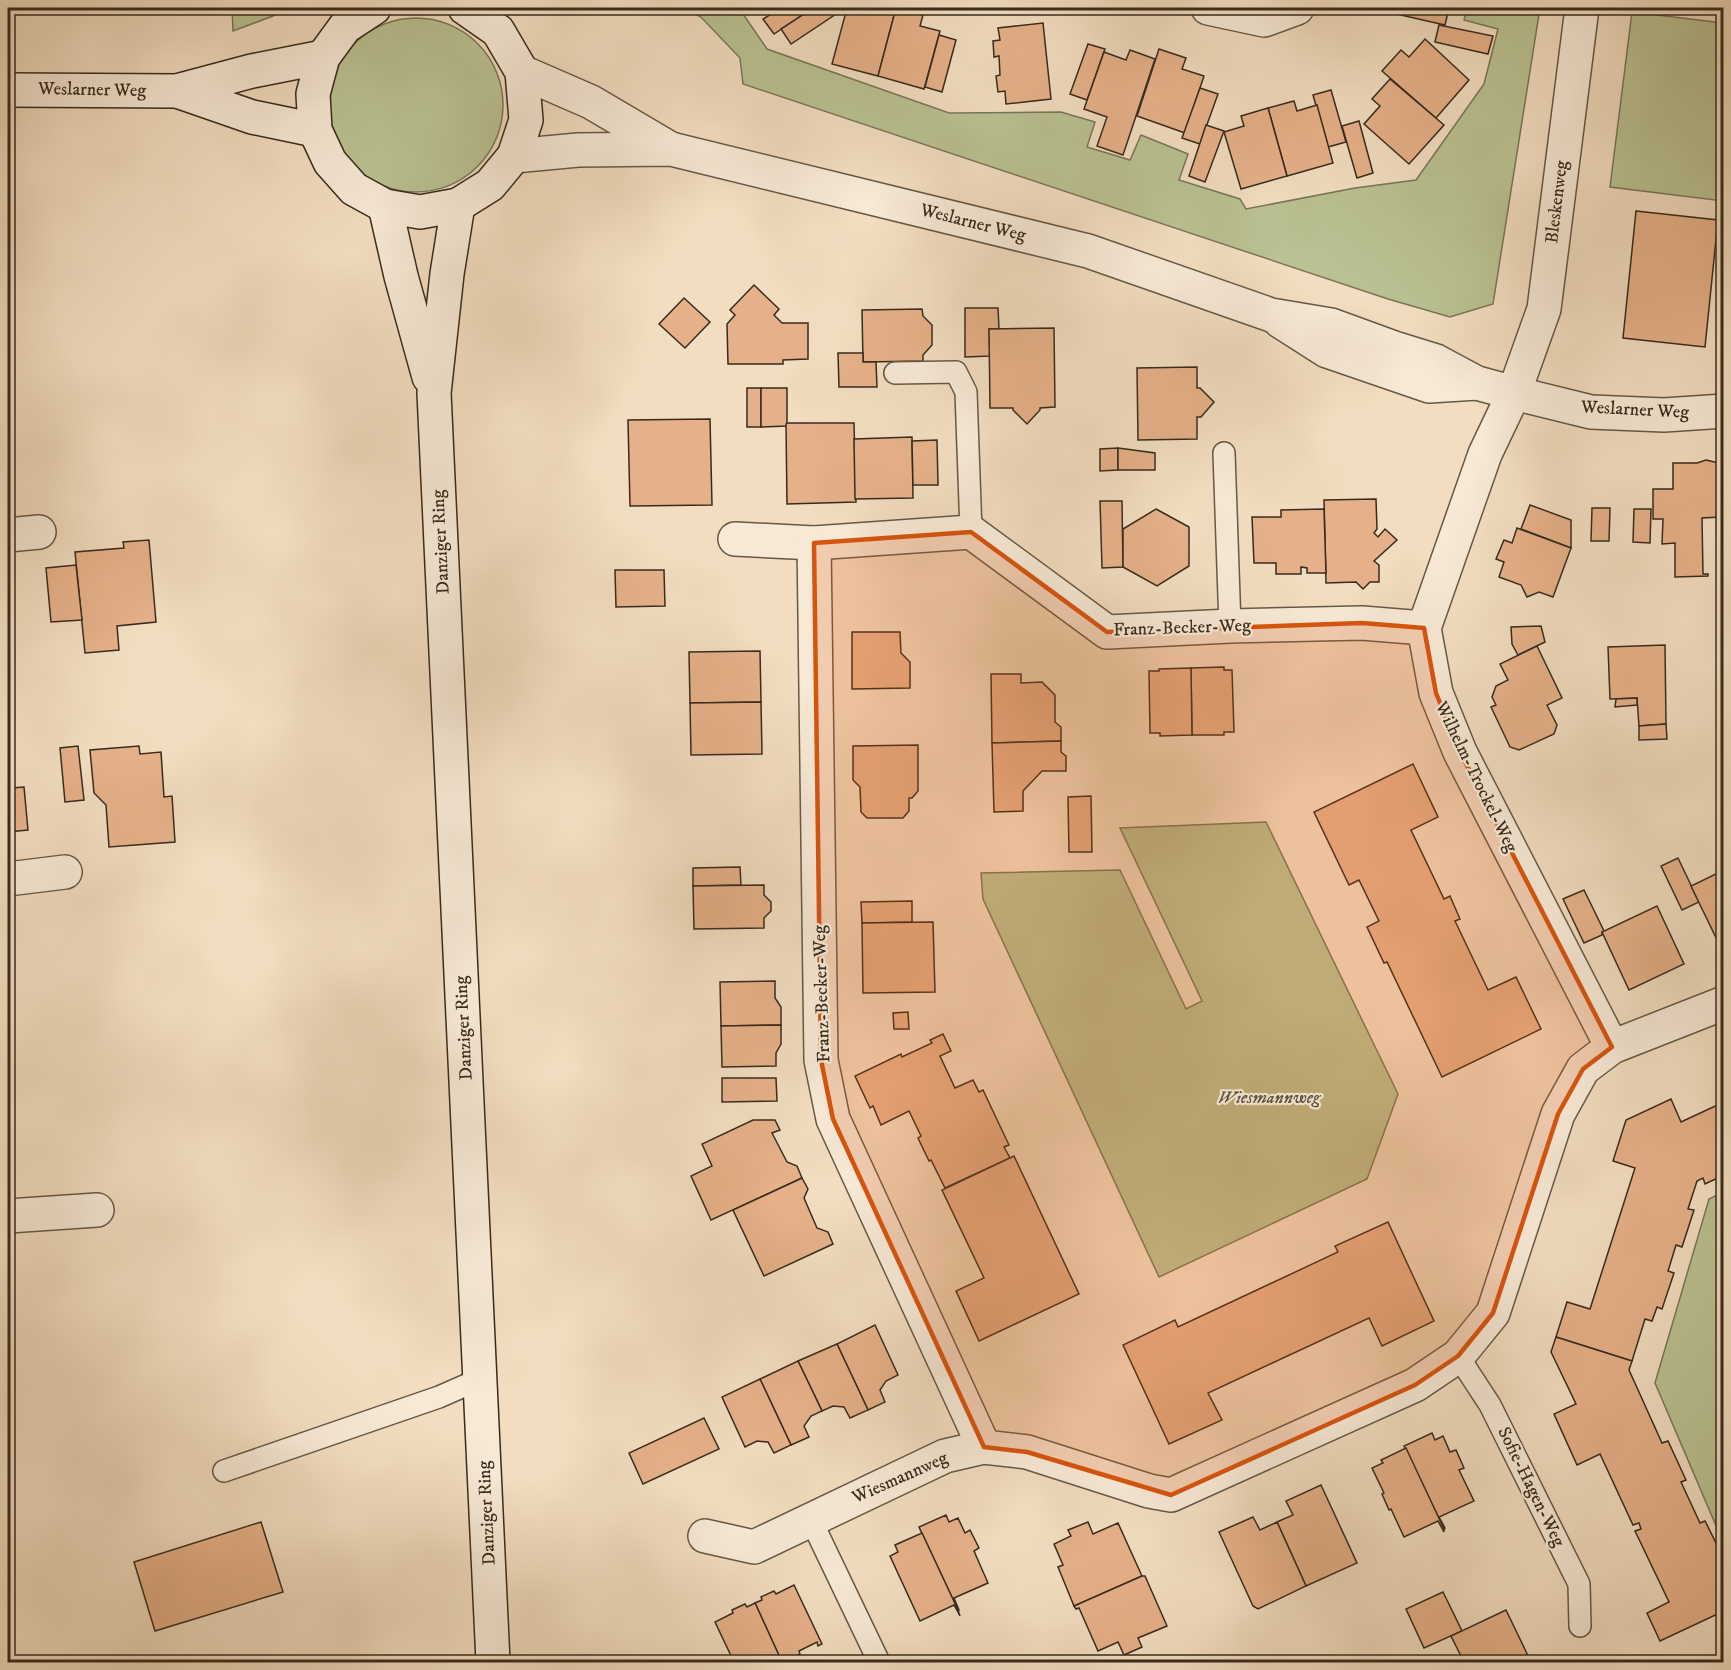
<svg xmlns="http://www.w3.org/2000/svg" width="1731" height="1670" font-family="'IM FELL DW Pica',serif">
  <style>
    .green { fill: #bac192; stroke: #797658; stroke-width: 1.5 }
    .building { fill: #e6b18a; stroke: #382b1d; stroke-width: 1.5 }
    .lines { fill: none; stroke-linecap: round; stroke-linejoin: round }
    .service-casing { stroke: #665846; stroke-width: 24 }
    .minor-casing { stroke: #665846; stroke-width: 36 }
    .tertiary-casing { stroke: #665846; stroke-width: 36 }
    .secondary-casing { stroke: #382b1d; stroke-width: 36 }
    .service { stroke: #f7e9d6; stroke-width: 21 }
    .minor { stroke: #f7e9d6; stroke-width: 33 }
    .tertiary { stroke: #f7e9d6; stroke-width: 33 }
    .secondary { stroke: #f7e9d6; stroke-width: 33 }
    .marked { fill: #d6540e; fill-opacity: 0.2; stroke: #d6540e; stroke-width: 4.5; stroke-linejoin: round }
    .labels { text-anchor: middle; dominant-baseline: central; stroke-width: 4.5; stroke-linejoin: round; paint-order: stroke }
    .street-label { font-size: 18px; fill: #382b1d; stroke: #f7e9d6 }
    .park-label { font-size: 18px; font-style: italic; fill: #58503a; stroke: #f7e9d6 }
  </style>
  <rect width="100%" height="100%" fill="#f2ddc0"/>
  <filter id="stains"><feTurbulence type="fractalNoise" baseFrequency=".00333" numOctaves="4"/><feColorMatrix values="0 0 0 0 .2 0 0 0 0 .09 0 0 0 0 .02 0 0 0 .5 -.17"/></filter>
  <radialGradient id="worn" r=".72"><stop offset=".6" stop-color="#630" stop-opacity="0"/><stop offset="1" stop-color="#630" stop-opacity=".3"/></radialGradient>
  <g class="green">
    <polygon points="232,8 287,8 273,16 233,31"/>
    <polygon points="683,8 739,8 767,49 949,113 1061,112 1095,122 1087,147 1130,160 1141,135 1188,154 1179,180 1240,199 1246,209 1355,188 1416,180 1484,84 1498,29 1464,20 1467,8 1540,8 1493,304 1450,317 1388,299 743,84 740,58 701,17"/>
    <polygon points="1632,12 1723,23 1723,201 1610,187"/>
    <circle cx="416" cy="105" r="87"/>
    <polygon points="1266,822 1398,1094 1367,1179 1159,1277 983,899 981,873 1120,870 1186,1009 1202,1001 1120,828"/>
    <polygon points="1723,1192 1723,1542 1655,1383 1709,1199"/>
  </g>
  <g class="building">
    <polygon points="781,8 813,8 774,34 763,19"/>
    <polygon points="813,8 831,8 836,14 791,44 781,29"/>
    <polygon points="847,8 867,11 868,8 896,8 878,76 832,64"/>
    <polygon points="896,8 923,15 920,26 940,31 924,89 878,76"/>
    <polygon points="1394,8 1449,8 1445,25 1392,13"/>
    <polygon points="1043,23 1051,99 1006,104 1005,91 998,92 996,76 1000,75 999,56 994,57 993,41 1000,40 998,28"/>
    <polygon points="1439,25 1493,36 1488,54 1435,42"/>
    <polygon points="939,35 956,40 942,92 925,87"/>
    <polygon points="1425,39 1469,80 1436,118 1382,71 1401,50 1409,57"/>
    <polygon points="1088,44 1105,49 1087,100 1070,94"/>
    <polygon points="1159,49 1186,58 1182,69 1204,76 1185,133 1137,116"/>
    <polygon points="1130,50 1155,59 1123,155 1097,146 1107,117 1084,109 1104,52 1126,60"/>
    <polygon points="1390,79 1444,125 1409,164 1364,124 1380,106 1372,99"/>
    <polygon points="1200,88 1218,94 1200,144 1182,138"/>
    <polygon points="1331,90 1346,142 1328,147 1313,95"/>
    <polygon points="1294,101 1297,111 1317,105 1333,163 1287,176 1268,108"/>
    <polygon points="1268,108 1287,176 1241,189 1224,132 1244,126 1241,116"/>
    <polygon points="1359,121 1373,173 1357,178 1342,126"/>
    <polygon points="1206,125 1224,131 1205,182 1189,176"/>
    <polygon points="1636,211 1718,220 1705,347 1623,338"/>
    <polygon points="754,285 779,309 774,315 782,323 808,323 808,359 783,360 783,364 728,364 727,324 735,315 730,310"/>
    <polygon points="684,298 710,322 685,348 659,324"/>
    <polygon points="965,308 998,308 999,329 989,329 990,356 965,357"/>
    <polygon points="922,309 923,316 932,325 932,345 923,355 923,361 863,362 862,310"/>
    <polygon points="1054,328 1055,407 1040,408 1040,410 1027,424 1013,410 1013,408 990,408 989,329"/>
    <polygon points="838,353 863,353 863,362 876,362 877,387 839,387"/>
    <polygon points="1197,367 1197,388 1200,388 1214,402 1201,417 1197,417 1197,439 1138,440 1137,368"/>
    <rect x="747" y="388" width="14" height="39"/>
    <polygon points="761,388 787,388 787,426 761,427"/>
    <polygon points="710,419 712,505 630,506 628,420"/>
    <polygon points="787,423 854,423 856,502 787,504 786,424"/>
    <polygon points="912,437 913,498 855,499 854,439"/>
    <polygon points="937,440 938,485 913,485 912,441"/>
    <polygon points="1118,448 1118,470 1100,471 1100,449"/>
    <polygon points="1118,448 1155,453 1155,470 1118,470"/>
    <polygon points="1706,460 1719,463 1720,517 1702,518 1703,574 1708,574 1708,576 1675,577 1675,543 1662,544 1663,519 1653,519 1653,489 1673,489 1673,463 1697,463"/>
    <polygon points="1376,499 1377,529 1374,533 1378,537 1385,529 1397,540 1374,561 1379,565 1379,582 1370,582 1363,589 1356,582 1326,583 1324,500"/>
    <polygon points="1100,501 1122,501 1123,567 1102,568"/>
    <polygon points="1530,505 1571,520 1571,548 1521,529"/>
    <polygon points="1592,508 1610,508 1609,541 1591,541"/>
    <polygon points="1156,509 1189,527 1189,566 1157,586 1123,567 1123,529"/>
    <polygon points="1324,509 1326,573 1307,573 1307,568 1301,567 1301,574 1276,574 1276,563 1254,563 1252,517 1281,517 1281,510"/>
    <polygon points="1634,509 1651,509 1650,543 1633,542"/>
    <polygon points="1517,528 1571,548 1553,597 1539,592 1527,597 1521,585 1499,577 1504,562 1496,559 1504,540 1512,543"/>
    <polygon points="149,540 156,622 117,626 119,650 85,653 75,552 124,548 123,542"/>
    <polygon points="76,565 82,620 51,622 46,568"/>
    <polygon points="615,570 664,570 665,606 616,607"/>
    <polygon points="1541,626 1545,642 1518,655 1512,644 1511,627"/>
    <polygon points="852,632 900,632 901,653 910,662 910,688 852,689"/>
    <polygon points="1665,645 1666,724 1639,726 1637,698 1610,699 1608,647"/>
    <polygon points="1537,646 1562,698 1547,705 1557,725 1554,734 1519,750 1510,747 1491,707 1496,705 1492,697 1496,686 1508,680 1500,664"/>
    <polygon points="760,651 761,702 690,703 689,652"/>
    <polygon points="1224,667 1224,670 1232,670 1234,732 1224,732 1224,735 1192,735 1191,668"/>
    <polygon points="1191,668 1192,735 1160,736 1160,733 1150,733 1149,671 1159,671 1159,669"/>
    <polygon points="991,674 1021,674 1021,683 1042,682 1055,695 1055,722 1061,727 1061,741 992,743"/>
    <polygon points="1637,698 1637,705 1615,707 1616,699"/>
    <polygon points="761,702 762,754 691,755 690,703"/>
    <polygon points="1666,724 1667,739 1639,740 1639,726"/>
    <polygon points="1061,741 1061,752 1066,756 1066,771 1042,771 1023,791 1023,811 994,812 992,743"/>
    <polygon points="918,745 918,791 912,798 909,798 909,811 903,818 867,818 861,812 860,787 853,780 853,746"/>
    <polygon points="78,746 84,800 65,802 60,748"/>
    <polygon points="139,746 140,754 161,752 164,797 172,796 175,842 109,847 106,805 94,793 90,750"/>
    <polygon points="8,748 12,788 24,787 28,830 8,832"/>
    <polygon points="1413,764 1438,817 1411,830 1444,899 1450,896 1460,919 1455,921 1488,990 1516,977 1541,1029 1442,1077 1387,962 1384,963 1367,927 1379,921 1359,880 1349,885 1314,812"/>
    <polygon points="1091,796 1092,852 1069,852 1068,797"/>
    <polygon points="1678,858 1699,902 1682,910 1661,866"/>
    <polygon points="740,867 741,885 693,886 693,868"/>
    <polygon points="1724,870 1724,947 1721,948 1691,886"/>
    <polygon points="764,885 764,895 771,902 771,911 764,918 764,928 694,929 693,886"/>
    <polygon points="1584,890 1604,931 1602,932 1602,935 1584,943 1563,899"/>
    <polygon points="912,901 912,922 862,923 861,902"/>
    <polygon points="1657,906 1684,964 1629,990 1602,932"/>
    <polygon points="933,922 935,992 863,993 862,923"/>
    <polygon points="775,981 775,998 781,1007 781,1025 721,1026 720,982"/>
    <polygon points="908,1012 909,1029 894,1029 893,1013"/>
    <polygon points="781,1025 781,1044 776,1053 776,1066 722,1067 721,1026"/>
    <polygon points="943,1034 951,1051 940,1056 955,1088 973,1080 979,1092 983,1090 1009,1145 1004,1147 1010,1158 945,1188 931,1160 929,1161 918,1138 921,1136 909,1111 881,1125 873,1106 870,1108 855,1076 901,1054 902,1057 932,1043 930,1040"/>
    <polygon points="722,1078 776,1078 777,1101 722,1102"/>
    <polygon points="1671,1099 1681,1122 1724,1102 1724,1175 1705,1184 1703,1178 1697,1181 1688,1209 1694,1210 1682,1247 1676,1245 1668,1271 1674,1273 1662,1309 1657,1307 1652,1321 1645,1319 1632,1361 1556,1337 1567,1302 1590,1309 1635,1168 1613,1161 1626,1120"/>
    <polygon points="753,1120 775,1120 780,1130 772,1133 787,1162 797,1166 802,1178 711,1220 691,1176 712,1166 702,1144"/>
    <polygon points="1014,1156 1079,1294 979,1341 956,1291 984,1278 942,1190"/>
    <polygon points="802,1178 808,1189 804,1198 817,1228 828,1232 833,1244 764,1276 733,1210"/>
    <polygon points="1388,1222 1434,1321 1382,1346 1369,1318 1208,1393 1222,1420 1169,1444 1123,1345 1175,1320 1178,1327 1338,1252 1335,1246"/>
    <polygon points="875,1325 898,1375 886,1381 880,1390 885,1402 868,1410 837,1344"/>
    <polygon points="1556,1337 1632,1361 1629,1370 1662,1443 1668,1441 1686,1480 1681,1482 1700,1523 1705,1521 1724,1559 1724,1560 1719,1563 1724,1573 1724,1611 1660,1641 1647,1613 1669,1602 1635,1531 1641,1529 1639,1523 1633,1525 1600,1454 1577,1465 1554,1414 1576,1404 1551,1352"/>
    <polygon points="837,1344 868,1410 850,1418 844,1407 833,1406 822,1411 798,1361"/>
    <polygon points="798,1361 822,1411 811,1416 804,1426 809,1437 791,1445 760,1379"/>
    <polygon points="760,1379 791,1445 774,1453 768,1442 757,1441 745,1447 722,1397"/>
    <polygon points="704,1418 719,1449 643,1484 629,1453"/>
    <polygon points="1432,1433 1435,1440 1443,1436 1450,1452 1456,1450 1464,1468 1459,1470 1474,1501 1439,1517 1445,1528 1444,1529 1404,1446"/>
    <polygon points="1406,1448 1444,1529 1444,1532 1438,1521 1404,1537 1391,1509 1389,1510 1382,1494 1384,1493 1372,1468 1383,1463 1381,1460"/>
    <polygon points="1321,1485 1357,1563 1306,1586 1277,1522 1293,1515 1286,1501"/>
    <polygon points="946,1515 949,1522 958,1518 965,1533 970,1530 979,1548 974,1551 988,1583 954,1598 959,1610 958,1610 919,1527"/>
    <polygon points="1253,1517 1260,1530 1277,1522 1306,1586 1258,1609 1253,1606 1219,1532"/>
    <polygon points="261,1522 283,1592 155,1631 134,1562"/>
    <polygon points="1088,1522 1093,1534 1118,1523 1142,1576 1074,1606 1058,1567 1063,1565 1054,1544 1071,1536 1068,1530"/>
    <polygon points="922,1533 958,1610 960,1616 954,1605 920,1621 890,1556 898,1552 895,1545"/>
    <polygon points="1142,1576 1145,1576 1167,1626 1138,1638 1142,1647 1124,1655 1118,1642 1098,1651 1079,1608 1076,1609 1074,1606"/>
    <polygon points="794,1585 822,1644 818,1646 817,1642 799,1651 800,1654 782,1662 755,1603 762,1600 761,1597 774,1591 776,1594"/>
    <polygon points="1443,1592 1462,1631 1424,1648 1406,1609"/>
    <polygon points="755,1603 782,1662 734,1662 715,1622 733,1613 732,1610 745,1604 747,1607"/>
    <polygon points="1506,1610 1531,1662 1464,1662 1451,1636"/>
  </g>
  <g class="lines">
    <defs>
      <g id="service">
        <polyline points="895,373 956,372 966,392 971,532"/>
        <polyline points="1224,453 1230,626"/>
        <polyline points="1458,1356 1490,1405 1579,1584 1580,1626"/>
        <polyline points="224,1471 439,1397 480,1379"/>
        <polyline points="811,1520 879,1662"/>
      </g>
      <g id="minor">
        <polyline points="1208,8 1264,20 1297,8"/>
        <polyline points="1582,8 1544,309 1514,393 1485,454 1424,628 1436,693 1460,752 1612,1047"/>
        <polyline points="8,535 39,532"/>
        <polyline points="735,539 814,543 971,532 1107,632 1230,626 1362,623 1424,628"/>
        <polyline points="814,543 821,1060 833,1119 984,1447"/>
        <polyline points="8,879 65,872"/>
        <polyline points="8,1216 97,1210"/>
        <polyline points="705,1536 754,1547 945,1456 984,1447 1027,1452 1149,1491 1171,1495 1415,1385 1458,1356 1493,1313 1558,1114 1583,1069 1612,1047 1724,1003"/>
      </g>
      <g id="tertiary">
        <polyline points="522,72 591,102 669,148"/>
        <polyline points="514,156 578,150 671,149 1088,251 1271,315 1331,325 1394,348 1436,361 1477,383 1514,393 1591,412 1664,415 1724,411"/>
        <polyline points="1280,321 1327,351 1429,386 1477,383"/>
      </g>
      <g id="secondary">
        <polyline points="374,8 345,27 323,57 313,94 315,130 330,162 354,189 385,206 420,212 458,205 490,185 514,156 526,120 522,72 498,31 465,8"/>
        <polyline points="8,90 177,91 252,71 323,57"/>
        <polyline points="177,91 252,117 315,130"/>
        <polyline points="458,205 447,274 434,393 493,1662"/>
        <polyline points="385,206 401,276 429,377"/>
      </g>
    </defs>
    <use href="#service" class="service-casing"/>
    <use href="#minor" class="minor-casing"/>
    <use href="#tertiary" class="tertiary-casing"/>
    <use href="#secondary" class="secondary-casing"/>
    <use href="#service" class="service"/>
    <use href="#minor" class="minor"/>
    <use href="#tertiary" class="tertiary"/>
    <use href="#secondary" class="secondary"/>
  </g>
  <path class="marked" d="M971,532L1107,632L1362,623L1424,628L1436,693L1460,752L1612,1047L1583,1069L1558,1114L1493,1313L1458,1356L1415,1385L1171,1495L1027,1452L984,1447L833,1119L821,1060L814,543Z"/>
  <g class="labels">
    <g class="street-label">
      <text transform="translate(92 90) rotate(1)">Weslarner Weg</text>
      <text transform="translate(1557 202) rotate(-83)">Bleskenweg</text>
      <text transform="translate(973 223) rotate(14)">Weslarner Weg</text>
      <text transform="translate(1635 410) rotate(3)">Weslarner Weg</text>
      <text transform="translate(441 542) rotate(-93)">Danziger Ring</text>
      <text transform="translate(1182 628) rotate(-2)">Franz-Becker-Weg</text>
      <text transform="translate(1476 777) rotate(64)">Wilhelm-Trockel-Weg</text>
      <text transform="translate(822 994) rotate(-92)">Franz-Becker-Weg</text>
      <text transform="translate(464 1028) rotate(-93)">Danziger Ring</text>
      <text transform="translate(900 1478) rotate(-24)">Wiesmannweg</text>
      <text transform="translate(1531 1487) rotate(64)">Sofie-Hagen-Weg</text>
      <text transform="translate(487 1513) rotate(-93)">Danziger Ring</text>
    </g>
    <g class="park-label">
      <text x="1269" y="1098">Wiesmannweg</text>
    </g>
  </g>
  <rect width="1731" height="1670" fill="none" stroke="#f2ddc0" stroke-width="30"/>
  <rect x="9" y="9" width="1713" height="1652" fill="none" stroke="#382b1d" stroke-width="3"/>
  <rect x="15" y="15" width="1701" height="1640" fill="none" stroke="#382b1d" stroke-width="1.5"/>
  <rect width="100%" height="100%" filter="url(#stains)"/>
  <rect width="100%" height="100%" fill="url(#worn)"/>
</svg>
